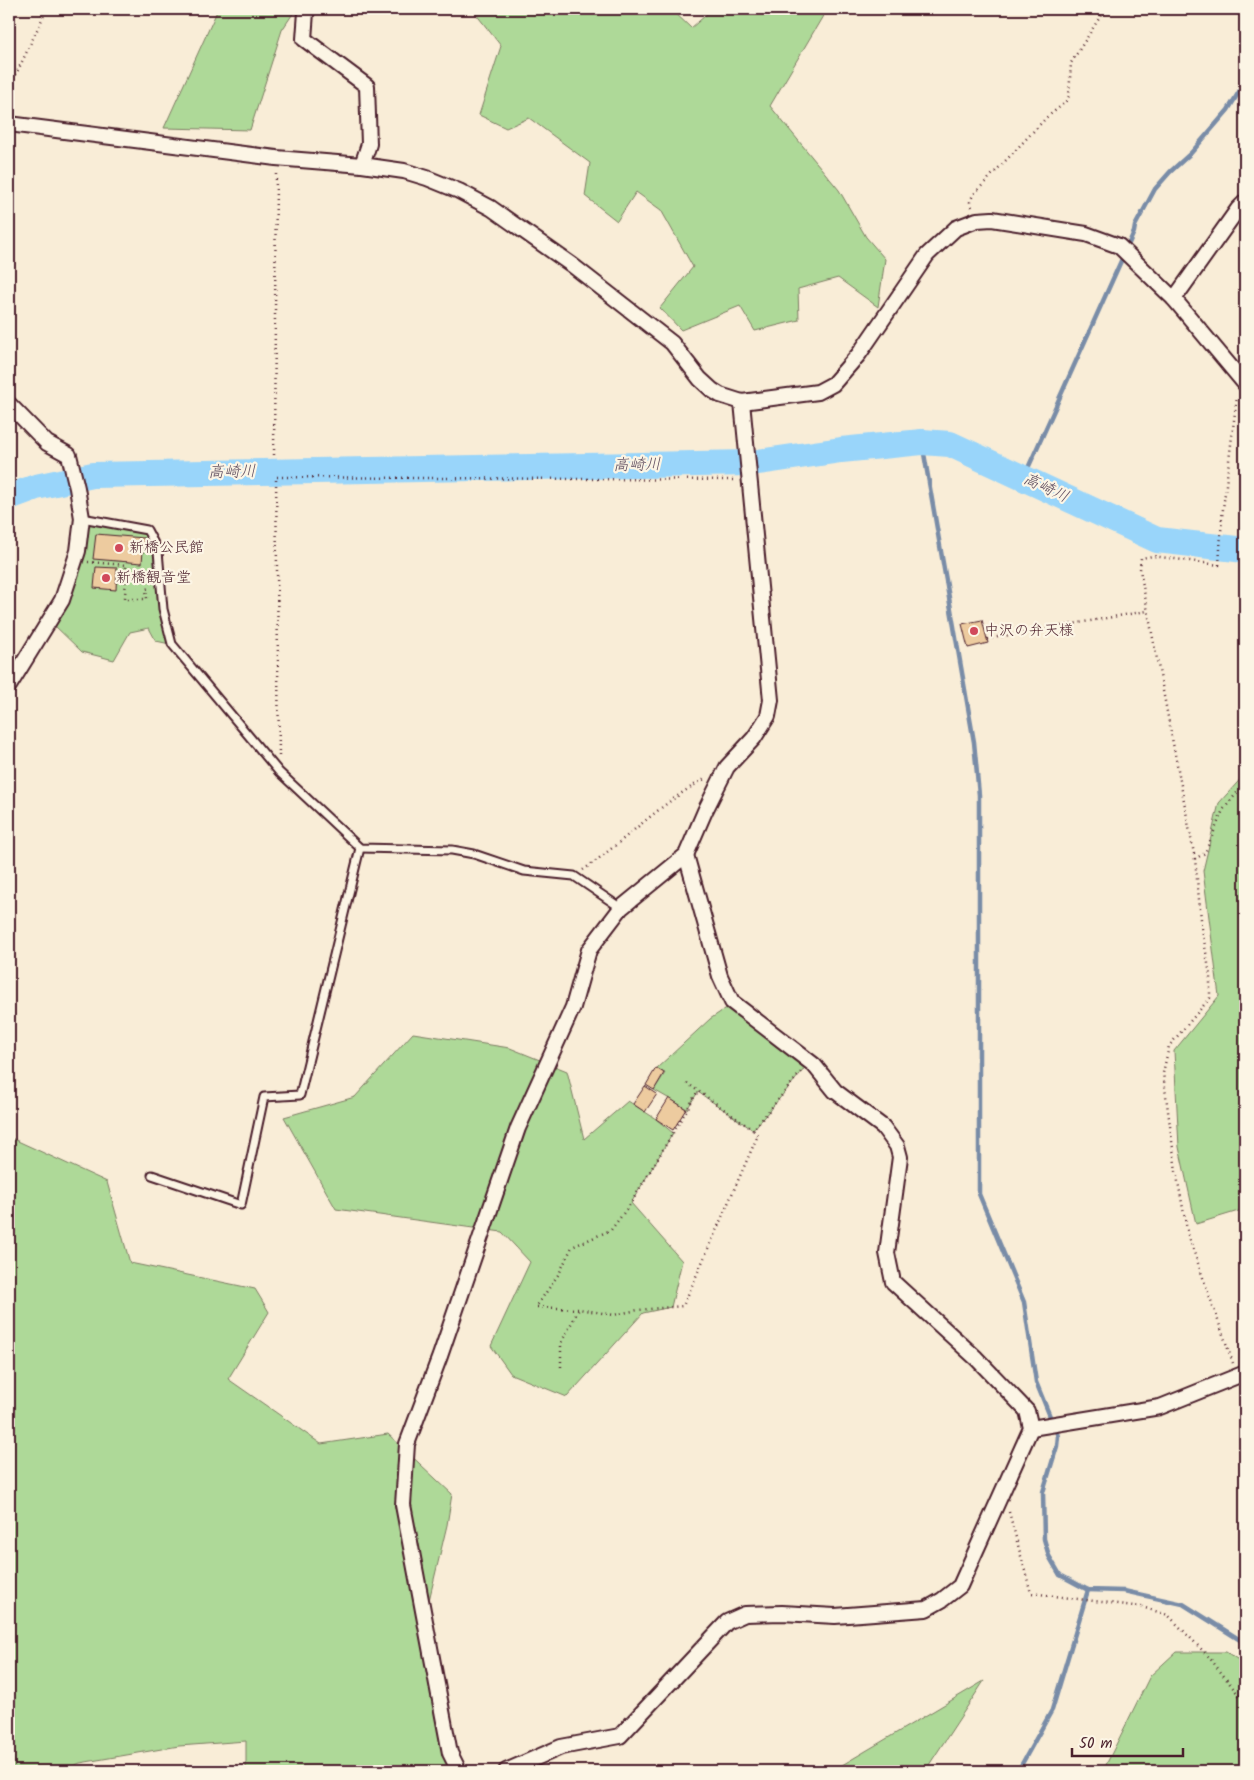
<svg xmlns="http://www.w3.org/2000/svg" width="1254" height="1780" font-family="Kalam,'Klee One',sans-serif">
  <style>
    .green { fill: #aed998; stroke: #7c7c62 }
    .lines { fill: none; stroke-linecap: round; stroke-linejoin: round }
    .stream { stroke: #798ca7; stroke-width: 4.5 }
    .river { stroke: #99d5fa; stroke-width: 26 }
    .building { fill: #edcb9f; stroke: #4a1f2b }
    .lane-casing { stroke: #4a1f2b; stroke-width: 11 }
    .street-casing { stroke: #4a1f2b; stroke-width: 18 }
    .path { stroke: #4a1f2b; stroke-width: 2.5; stroke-dasharray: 1 4; stroke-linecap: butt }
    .lane { stroke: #fcf5e5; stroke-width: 7 }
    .street { stroke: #fcf5e5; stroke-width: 14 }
    .poi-dot { fill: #d1495b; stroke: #fcf5e5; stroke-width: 2 }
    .labels { text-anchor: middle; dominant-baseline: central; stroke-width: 4.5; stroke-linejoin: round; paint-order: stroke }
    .poi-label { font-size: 15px; fill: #4a1f2b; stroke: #fcf5e5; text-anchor: start }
    .water-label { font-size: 16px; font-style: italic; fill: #5e4c5f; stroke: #fcf5e5 }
  </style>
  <rect width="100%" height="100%" fill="#f9edd7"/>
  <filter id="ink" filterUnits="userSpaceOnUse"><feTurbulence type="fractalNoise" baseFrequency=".02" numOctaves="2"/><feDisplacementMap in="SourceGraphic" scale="10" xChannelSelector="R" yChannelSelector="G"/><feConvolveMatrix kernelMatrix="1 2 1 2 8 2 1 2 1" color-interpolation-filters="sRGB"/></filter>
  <g filter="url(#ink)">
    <g class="green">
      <polygon points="218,9 296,9 282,30 250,130 164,128"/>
      <polygon points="472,9 671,9 691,28 713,9 827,9 770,106 839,190 866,237 885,259 878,307 838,278 798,289 799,320 755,331 740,306 681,330 660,308 693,267 661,210 636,192 617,221 585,196 590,163 529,118 506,128 479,115 501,46"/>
      <polygon points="84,521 145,532 155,550 170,644 156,641 149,628 130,632 114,660 82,652 52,623"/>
      <polygon points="1245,774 1245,1209 1196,1224 1179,1147 1174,1051 1219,996 1203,871 1219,803"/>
      <polygon points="731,1005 810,1062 753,1130 698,1092 687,1109 654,1090 665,1073 657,1068 710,1019"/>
      <polygon points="413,1033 510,1048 567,1071 584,1139 628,1101 656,1119 673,1133 631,1203 682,1261 671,1307 643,1313 567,1397 511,1374 491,1346 530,1262 502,1232 336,1209 284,1117 355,1097"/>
      <polygon points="9,1137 107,1182 130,1263 255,1289 269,1312 228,1379 321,1444 388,1434 452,1494 447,1525 420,1638 453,1771 246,1771 246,1741 179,1746 80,1763 61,1771 9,1771"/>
      <polygon points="1176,1652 1226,1652 1245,1664 1245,1771 1103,1771 1150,1676"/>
      <polygon points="984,1681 925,1771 832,1771"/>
    </g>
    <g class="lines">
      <g class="stream">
        <polyline points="922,442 974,742 979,795 979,1194 1024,1302 1036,1382 1058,1436 1057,1446 1043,1492 1044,1539 1049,1556 1060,1575 1088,1590 1124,1591 1183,1604 1245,1643"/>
        <polyline points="1024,477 1134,232 1135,226 1155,189 1170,172 1191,153 1228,110 1245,82"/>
        <polyline points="1018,1771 1052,1710 1088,1590"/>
      </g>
      <polyline class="river" points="9,497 36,487 93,475 751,463 841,450 922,442 950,444 1157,540 1245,550"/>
    </g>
    <g class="building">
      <polygon points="96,534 144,538 142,563 93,559"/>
      <polygon points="96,567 117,568 116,590 94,588"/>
      <polygon points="982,620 988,643 968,648 962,624"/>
      <polygon points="656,1068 664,1073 654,1090 646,1085"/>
      <polygon points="645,1086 657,1094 645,1112 633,1104"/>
      <polygon points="669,1098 686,1109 673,1130 656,1119"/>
    </g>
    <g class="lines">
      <defs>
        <g id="lane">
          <polyline points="82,518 147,530 158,551 163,609 172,644 279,772 360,848 452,850 474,854 524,871 574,876 621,908"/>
          <polyline points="152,1175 241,1205 264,1097 300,1095 360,848"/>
        </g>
        <g id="street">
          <polyline points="309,9 306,12 304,39 367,86 369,144 362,165"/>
          <polyline points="9,124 276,158 362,165 404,171 427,178 459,191 491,208 572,265 672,343 700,379 712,390 720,395 742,402 818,392 833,384 859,354 927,255 956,228 977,220 992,219 1086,234 1119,246 1174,299 1245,384"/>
          <polyline points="1174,299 1238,209 1245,202"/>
          <polyline points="9,404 47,443 69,455 77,488 82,518 78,551 62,600 9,686"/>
          <polyline points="1031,1428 1160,1407 1245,1373"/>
          <polyline points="459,1771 450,1753 403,1505 407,1444 440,1356 518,1128 573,1007 589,950 621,908 686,855 705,811 727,767 754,738 768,716 771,700 742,402"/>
          <polyline points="506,1771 561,1747 620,1736 727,1622 745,1614 782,1613 835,1616 926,1609 942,1600 960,1586 1031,1428 1027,1411 976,1358 893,1282 887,1253 900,1157 897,1146 883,1127 835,1091 814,1065 732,1002 720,976 686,855"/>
        </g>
      </defs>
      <use href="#lane" class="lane-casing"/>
      <use href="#street" class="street-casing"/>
      <g class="path">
        <polyline points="9,89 47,9"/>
        <polyline points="972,207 970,202 973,195 1047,117 1065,103 1069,96 1071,63 1105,9"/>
        <polyline points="274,455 276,172"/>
        <polyline points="88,562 126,565 125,599 147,599 146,589 150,588"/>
        <polyline points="987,639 1147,611"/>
        <polyline points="279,756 276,477 737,480"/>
        <polyline points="1195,859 1140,570 1141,558 1153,556 1219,565 1222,517 1237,396"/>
        <path d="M583,870C625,841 660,803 705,779"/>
        <polyline points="687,1083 753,1130 801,1072"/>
        <polyline points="578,1309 536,1307 560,1272 572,1247 611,1230 631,1203 698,1091"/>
        <polyline points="1233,1363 1188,1235 1176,1171 1163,1073 1169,1046 1210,998 1210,975 1202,929 1195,859 1205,853 1223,810 1245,783"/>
        <polyline points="561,1367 561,1343 579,1309 614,1315 638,1310 683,1306 758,1135 753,1130"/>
        <polyline points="1009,1512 1031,1593 1142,1607 1168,1615 1209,1657 1245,1703"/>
      </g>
      <use href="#lane" class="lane"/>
      <use href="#street" class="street"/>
    </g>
  </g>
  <g class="poi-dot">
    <circle cx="119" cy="548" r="5"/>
    <circle cx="106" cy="578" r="5"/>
    <circle cx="974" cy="631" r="5"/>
  </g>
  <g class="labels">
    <g class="poi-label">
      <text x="129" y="548">新橋公民館</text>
      <text x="116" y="578">新橋観音堂</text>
      <text x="984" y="631">中沢の弁天様</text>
    </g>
    <g class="water-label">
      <text transform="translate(637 465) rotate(-1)">高崎川</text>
      <text transform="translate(232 472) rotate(-1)">高崎川</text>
      <text transform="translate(1046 488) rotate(25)">高崎川</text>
    </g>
  </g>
  <rect width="1254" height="1780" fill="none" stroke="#fcf5e5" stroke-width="30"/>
  <rect x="15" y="15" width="1224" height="1750" fill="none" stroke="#4a1f2b" stroke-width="2" filter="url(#ink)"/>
  <path d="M1072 1748v8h111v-8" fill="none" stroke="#4a1f2b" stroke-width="2.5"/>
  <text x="1079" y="1748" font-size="15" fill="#4a1f2b" stroke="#fcf5e5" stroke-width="4" paint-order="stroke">50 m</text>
</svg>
